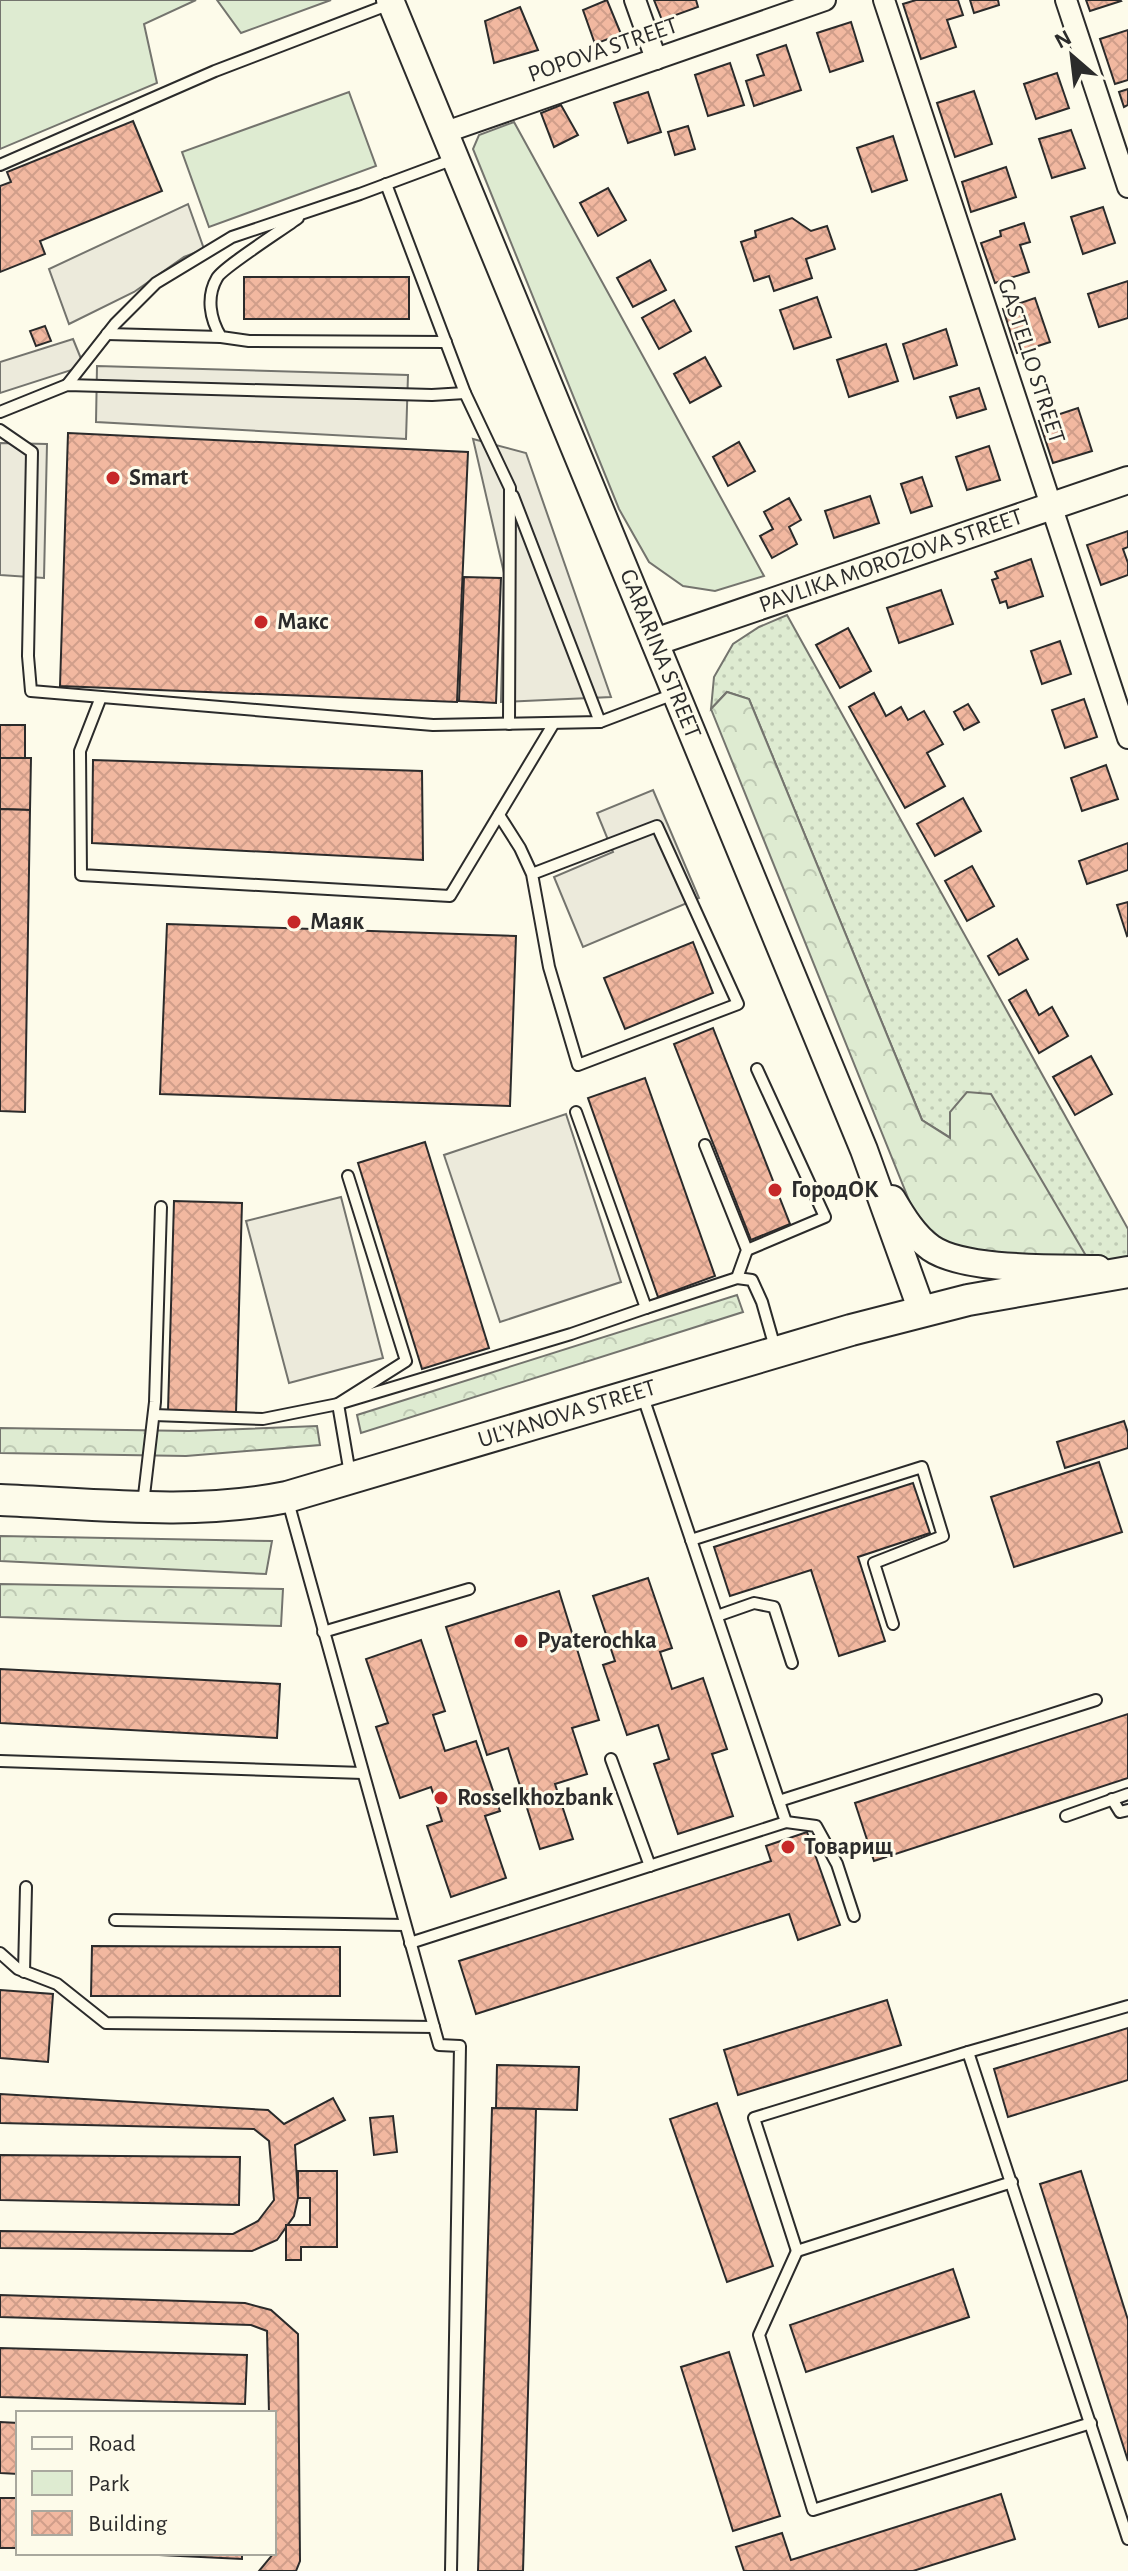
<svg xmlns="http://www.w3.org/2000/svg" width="1128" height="2571" font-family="'Alegreya Sans',sans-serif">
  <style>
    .grass { fill: url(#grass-dots); stroke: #74746e; stroke-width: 2 }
    .forest { fill: url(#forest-crowns); stroke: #74746e; stroke-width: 2 }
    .park { fill: #deebd1; stroke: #74746e; stroke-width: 2 }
    .parking { fill: #eceadb; stroke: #74746e; stroke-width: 2 }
    .building { fill: url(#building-cross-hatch); stroke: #2b2b2b; stroke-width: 2 }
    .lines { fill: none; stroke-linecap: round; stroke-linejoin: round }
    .service-casing { stroke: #2b2b2b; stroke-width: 14 }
    .minor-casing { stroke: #2b2b2b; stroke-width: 24 }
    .tertiary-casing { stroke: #2b2b2b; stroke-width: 30 }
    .secondary-casing { stroke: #2b2b2b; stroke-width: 34 }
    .service { stroke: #fdfbea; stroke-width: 10 }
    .minor { stroke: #fdfbea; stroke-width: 20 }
    .tertiary { stroke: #fdfbea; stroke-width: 26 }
    .secondary { stroke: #fdfbea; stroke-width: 30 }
    .poi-dot { fill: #c62828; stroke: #fdfbea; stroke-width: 3 }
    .labels { text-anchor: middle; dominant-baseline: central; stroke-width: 6; stroke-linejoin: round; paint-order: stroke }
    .street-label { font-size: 24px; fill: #2b2b2b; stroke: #fdfbea }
    .poi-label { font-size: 24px; font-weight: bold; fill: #2b2b2b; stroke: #fdfbea; text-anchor: start }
  </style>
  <defs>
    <pattern id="grass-dots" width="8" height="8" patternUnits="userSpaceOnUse" patternTransform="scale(2)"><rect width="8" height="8" fill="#deebd1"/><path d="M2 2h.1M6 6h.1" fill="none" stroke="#bfcab4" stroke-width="1.8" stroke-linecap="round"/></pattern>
    <pattern id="forest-crowns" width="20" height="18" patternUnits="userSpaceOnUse" patternTransform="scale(2)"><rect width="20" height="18" fill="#deebd1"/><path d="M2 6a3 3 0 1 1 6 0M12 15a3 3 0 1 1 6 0" fill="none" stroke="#bfcab4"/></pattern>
    <pattern id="building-cross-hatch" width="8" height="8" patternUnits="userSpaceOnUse" patternTransform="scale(2)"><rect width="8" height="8" fill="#f2b8a0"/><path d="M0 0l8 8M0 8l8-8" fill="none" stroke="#d09e8a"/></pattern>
  </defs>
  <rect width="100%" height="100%" fill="#fdfbea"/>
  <polygon class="grass" points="787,615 1128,1229 1128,1257 1092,1266 951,1138 922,1120 749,699 727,692 711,709 714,677 733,644 759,627"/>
  <g class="forest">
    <polygon points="727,692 749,699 922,1120 950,1138 950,1112 967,1092 991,1094 1092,1266 952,1250 929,1239 915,1215 711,709"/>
    <polygon points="737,1295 743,1312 361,1433 357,1415"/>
    <polygon points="317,1426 320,1445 186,1456 0,1453 0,1428 189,1431"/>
    <polygon points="0,1536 272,1541 266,1574 0,1561"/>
    <polygon points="0,1584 283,1589 281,1626 0,1617"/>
  </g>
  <g class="park">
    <polygon points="0,0 196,0 144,24 157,83 0,149"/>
    <polygon points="217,0 331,0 241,33"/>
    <polygon points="349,92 376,166 209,227 182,152"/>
    <polygon points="514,122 764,576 715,591 683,586 649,562 619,509 473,149 479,135"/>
  </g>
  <g class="parking">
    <polygon points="188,204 204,249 184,257 134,292 69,324 49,269"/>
    <polygon points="73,339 84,366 0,393 0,362"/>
    <polygon points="97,366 408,375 406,439 96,422"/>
    <polygon points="473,439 526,453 611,697 501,702 504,573"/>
    <polygon points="0,443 47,444 44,578 0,575"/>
    <polygon points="653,790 699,898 583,947 554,877 613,852 597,813"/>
    <polygon points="566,1114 621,1282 500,1322 444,1155"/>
    <polygon points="341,1197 383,1358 289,1383 246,1221"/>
  </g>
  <g class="building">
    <polygon points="607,0 621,34 595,44 583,10"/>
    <polygon points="654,0 696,0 698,7 662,20"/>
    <polygon points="916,0 958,0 963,15 947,20 956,47 921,59 903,4"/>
    <polygon points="970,0 998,0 999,5 974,13"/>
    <polygon points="1086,0 1120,0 1121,1 1090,11"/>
    <polygon points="520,7 538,50 494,63 485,21"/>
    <polygon points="851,22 863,61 830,72 817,33"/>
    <polygon points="1128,30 1128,80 1115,84 1100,39"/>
    <polygon points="786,45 801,90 754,106 746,81 764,75 757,55"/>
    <polygon points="730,63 744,105 708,116 695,75"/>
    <polygon points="1057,73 1069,108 1036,119 1024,84"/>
    <polygon points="1128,89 1128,105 1124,107 1119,92"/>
    <polygon points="974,91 992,144 955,157 937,103"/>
    <polygon points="648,92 661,132 628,143 614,103"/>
    <polygon points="561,105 578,135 554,147 541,113"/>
    <polygon points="133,121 162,191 40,241 45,254 0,272 0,186 11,182 7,172"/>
    <polygon points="688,126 695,149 675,155 668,132"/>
    <polygon points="1071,130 1085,168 1052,178 1039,139"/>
    <polygon points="893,136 907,180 872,192 857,148"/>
    <polygon points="1006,167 1016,197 971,212 962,182"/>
    <polygon points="608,188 626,220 598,236 580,203"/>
    <polygon points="1103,207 1115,243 1083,254 1071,217"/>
    <polygon points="792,218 811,231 827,226 835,249 806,259 812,278 774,291 769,276 754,281 741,242 756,237 755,231"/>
    <polygon points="1024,223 1030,242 1020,245 1029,272 995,283 981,243 1001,236 1000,231"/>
    <polygon points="650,260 666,290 633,307 617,278"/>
    <rect x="244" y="277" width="165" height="42"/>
    <polygon points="1128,281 1128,318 1099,327 1088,294"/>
    <polygon points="817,297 831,337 794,349 780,310"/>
    <polygon points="1035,298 1050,342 1017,353 1003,309"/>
    <polygon points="674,300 691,331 659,349 642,318"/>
    <polygon points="45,326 51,341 36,346 30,331"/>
    <polygon points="946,329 957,365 914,379 903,344"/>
    <polygon points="886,344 898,381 849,397 837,360"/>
    <polygon points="705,357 721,386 690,403 674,374"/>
    <polygon points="979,388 986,409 957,418 950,397"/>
    <polygon points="1078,408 1092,451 1053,463 1039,421"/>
    <polygon points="68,433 468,452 457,702 60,686"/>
    <polygon points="739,442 755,471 728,486 713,457"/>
    <polygon points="989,446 1000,480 967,490 956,457"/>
    <polygon points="922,477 932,506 911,513 901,484"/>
    <polygon points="870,496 879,523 834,538 825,511"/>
    <polygon points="789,498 801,520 789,527 797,544 772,558 760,536 773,529 764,512"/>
    <polygon points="1128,531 1128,547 1123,549 1128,563 1128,575 1101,585 1087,545"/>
    <polygon points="1031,559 1043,596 1008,608 1006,601 1000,603 992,580 998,578 995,572"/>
    <polygon points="464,577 501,578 496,703 459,701"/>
    <polygon points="941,590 953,624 899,643 887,608"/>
    <polygon points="848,628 871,671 840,688 816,645"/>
    <polygon points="1060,641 1071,674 1042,684 1031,651"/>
    <polygon points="874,693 886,716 901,707 908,720 924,711 943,744 927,753 945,786 905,808 849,707"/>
    <polygon points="1084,699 1097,737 1065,748 1052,710"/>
    <polygon points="968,704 979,722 964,730 954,712"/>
    <rect x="0" y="725" width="25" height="33"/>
    <polygon points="0,758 31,758 30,810 0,809"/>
    <polygon points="93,760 422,771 423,860 92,843"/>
    <polygon points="1106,765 1118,799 1082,811 1071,778"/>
    <polygon points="963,798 981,831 935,856 917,824"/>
    <polygon points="0,809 30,810 25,1112 0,1111"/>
    <polygon points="1128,843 1128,870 1087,884 1079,861"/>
    <polygon points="972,866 994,906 967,921 945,881"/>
    <polygon points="1128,902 1128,935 1127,936 1117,905"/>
    <polygon points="167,924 516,936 510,1106 160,1094"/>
    <polygon points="1017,939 1028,959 999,975 988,956"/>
    <polygon points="693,942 713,993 625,1029 604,978"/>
    <polygon points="1026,990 1039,1015 1052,1007 1068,1036 1039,1053 1009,1000"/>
    <polygon points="713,1028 790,1224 751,1240 674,1044"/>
    <polygon points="1091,1056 1112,1094 1075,1115 1053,1077"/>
    <polygon points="645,1078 715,1276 658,1297 588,1098"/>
    <polygon points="425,1142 489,1348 422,1369 358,1163"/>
    <polygon points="174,1201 242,1203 236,1413 168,1411"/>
    <polygon points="1124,1421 1128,1433 1128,1448 1065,1468 1057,1442"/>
    <polygon points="1099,1462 1122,1532 1014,1567 991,1497"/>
    <polygon points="913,1483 930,1533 858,1557 885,1641 839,1656 811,1570 730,1596 714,1547"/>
    <polygon points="648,1578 672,1648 660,1652 672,1689 703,1678 727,1749 712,1754 733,1816 678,1834 654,1764 669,1759 658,1725 627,1735 603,1665 615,1661 593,1596"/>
    <polygon points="559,1591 599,1720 572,1728 587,1774 555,1784 573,1839 540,1849 508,1748 487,1755 446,1627"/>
    <polygon points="421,1640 445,1711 433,1715 445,1751 476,1741 500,1811 485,1816 506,1878 451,1897 427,1826 442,1821 431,1787 400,1798 376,1727 388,1723 366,1659"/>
    <polygon points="0,1669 280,1684 277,1738 0,1723"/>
    <polygon points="1128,1714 1128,1778 874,1861 855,1803"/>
    <polygon points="807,1832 840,1925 798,1940 789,1914 476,2014 459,1961 771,1861 766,1846"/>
    <polygon points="92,1946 340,1947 340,1996 91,1996"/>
    <polygon points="0,1990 53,1994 48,2062 0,2058"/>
    <polygon points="887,2000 901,2045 738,2095 724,2050"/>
    <polygon points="1128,2028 1128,2080 1008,2117 994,2069"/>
    <polygon points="497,2065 579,2067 577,2110 496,2108"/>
    <polygon points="0,2094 268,2110 284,2124 333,2098 345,2120 295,2145 298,2198 294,2216 277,2240 252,2251 0,2248 0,2231 233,2234 258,2221 274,2200 269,2141 254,2129 0,2123"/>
    <polygon points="717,2103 773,2266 727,2282 670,2119"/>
    <polygon points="492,2108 536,2109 523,2571 478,2571"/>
    <polygon points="393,2116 397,2152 374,2155 370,2118"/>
    <polygon points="0,2155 240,2157 239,2205 0,2200"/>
    <polygon points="298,2171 337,2171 337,2247 301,2247 301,2260 286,2260 286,2225 310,2225 310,2198 298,2198"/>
    <polygon points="1081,2171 1128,2320 1128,2461 1040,2184"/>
    <polygon points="953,2269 969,2317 806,2372 790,2325"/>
    <polygon points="0,2295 245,2303 271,2310 298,2334 300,2561 296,2571 259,2571 274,2553 274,2413 269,2413 267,2331 251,2325 0,2317"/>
    <polygon points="0,2348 247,2355 245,2404 0,2397"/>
    <polygon points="729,2352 780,2516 733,2531 681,2367"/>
    <polygon points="0,2422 18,2423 18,2474 0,2473"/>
    <polygon points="1001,2494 1015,2539 913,2571 744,2571 736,2547 782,2533 791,2560"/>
    <rect x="0" y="2498" width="18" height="50"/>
    <polygon points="117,2553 242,2553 242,2559"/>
  </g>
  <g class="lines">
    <defs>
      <g id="service">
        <polyline points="0,165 215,71 390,4"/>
        <polyline points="386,184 465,393 510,488 509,724"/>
        <path d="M298,218C285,228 222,268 217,278C206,297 210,319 221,337L249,341L446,342"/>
        <polyline points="107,334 221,337"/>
        <polyline points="67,385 115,324 156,283 232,237 360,194 454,159"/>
        <polyline points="0,412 67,385 432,395 465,393"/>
        <polyline points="0,430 32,452 28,656 31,691 433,725 600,722 674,694"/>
        <polyline points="513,496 600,722"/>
        <polyline points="101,697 80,751 81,875 450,896 554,723"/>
        <polyline points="499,815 520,848 532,874 549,967 578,1065 738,1004 657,826 532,874"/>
        <polyline points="576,1112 646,1308 737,1278 752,1280 762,1302 776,1351"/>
        <polyline points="705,1145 747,1250 737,1278"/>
        <polyline points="348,1176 406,1361 338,1404 350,1474"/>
        <polyline points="747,1250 825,1217 757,1069"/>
        <polyline points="154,1415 263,1419 338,1404 571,1334 646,1308"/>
        <polyline points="287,1498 439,2045 460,2046 451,2571"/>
        <polyline points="143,1504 155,1402 161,1207"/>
        <polyline points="691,1540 922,1467 943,1536 874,1563 893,1624"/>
        <polyline points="717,1616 754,1603 774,1607 792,1663"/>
        <polyline points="323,1632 469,1589"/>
        <polyline points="611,1759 650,1866"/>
        <polyline points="0,1761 363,1773"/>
        <polyline points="1112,1799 1120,1812 1128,1810"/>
        <polyline points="779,1801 1096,1700"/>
        <polyline points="1066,1816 1128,1794"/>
        <polyline points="786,1822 816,1826 837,1864 854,1916"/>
        <polyline points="115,1920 405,1925"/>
        <polyline points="410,1943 786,1822 642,1394"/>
        <polyline points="0,1953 18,1969 57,1984 106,2023 434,2027"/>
        <polyline points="24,1972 26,1887"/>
        <polyline points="968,2052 1128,2006"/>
        <polyline points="1012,2182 797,2251 754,2118 968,2052 1128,2539"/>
        <polyline points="797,2251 759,2335 813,2510 1091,2423"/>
      </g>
      <g id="minor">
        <polyline points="635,0 656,59"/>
        <polyline points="884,0 1128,738"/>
        <polyline points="1066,0 1128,187"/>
        <polyline points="443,133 825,0"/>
      </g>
      <g id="tertiary">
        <polyline points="390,0 864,1150 922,1311"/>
        <polyline points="655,642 1128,480"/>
        <path d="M892,1199C902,1216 914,1236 931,1248C964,1271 1056,1268 1098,1269"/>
      </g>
      <path id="secondary" d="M0,1500C95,1504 193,1516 287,1497L851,1330L968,1300L1128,1272"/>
    </defs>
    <use href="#service" class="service-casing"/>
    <use href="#minor" class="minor-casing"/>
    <use href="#tertiary" class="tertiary-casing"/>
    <use href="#secondary" class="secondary-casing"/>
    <use href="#service" class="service"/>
    <use href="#minor" class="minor"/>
    <use href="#tertiary" class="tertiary"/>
    <use href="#secondary" class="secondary"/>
  </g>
  <g class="poi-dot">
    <circle cx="113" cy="478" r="8"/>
    <circle cx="261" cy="622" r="8"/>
    <circle cx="294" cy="922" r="8"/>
    <circle cx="775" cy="1190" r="8"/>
    <circle cx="521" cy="1641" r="8"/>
    <circle cx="441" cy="1798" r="8"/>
    <circle cx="788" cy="1847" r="8"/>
  </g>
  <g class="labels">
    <g class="street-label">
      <text transform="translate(603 50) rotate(-19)">POPOVA STREET</text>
      <text transform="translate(1031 361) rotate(72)">GASTELLO STREET</text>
      <text transform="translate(891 561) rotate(-19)">PAVLIKA MOROZOVA STREET</text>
      <text transform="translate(660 654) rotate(68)">GARARINA STREET</text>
      <text transform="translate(567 1414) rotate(-17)">UL'YANOVA STREET</text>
    </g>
    <g class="poi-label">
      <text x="129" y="478">Smart</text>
      <text x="277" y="622">Макс</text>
      <text x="310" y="922">Маяк</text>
      <text x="791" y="1190">ГородОК</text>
      <text x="537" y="1641">Pyaterochka</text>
      <text x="457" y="1798">Rosselkhozbank</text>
      <text x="804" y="1847">Товарищ</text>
    </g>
  </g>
  <rect x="16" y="2411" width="260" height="144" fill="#fdfbea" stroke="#a9a89e" stroke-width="2"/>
  <rect x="32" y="2437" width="40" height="12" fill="#fdfbea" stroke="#a9a89e" stroke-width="2"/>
  <text x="88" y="2451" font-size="24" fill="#2b2b2b">Road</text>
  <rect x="32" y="2471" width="40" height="24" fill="#deebd1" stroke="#a9a89e" stroke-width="2"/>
  <text x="88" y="2491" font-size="24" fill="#2b2b2b">Park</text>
  <rect x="32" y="2511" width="40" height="24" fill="url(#building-cross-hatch)" stroke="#a9a89e" stroke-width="2"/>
  <text x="88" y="2531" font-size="24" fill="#2b2b2b">Building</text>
  <g transform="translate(1072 56) rotate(332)" stroke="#fdfbea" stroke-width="6" paint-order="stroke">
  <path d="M0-6L14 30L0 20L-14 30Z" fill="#2b2b2b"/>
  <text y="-12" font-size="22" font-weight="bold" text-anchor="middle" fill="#2b2b2b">N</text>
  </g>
</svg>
